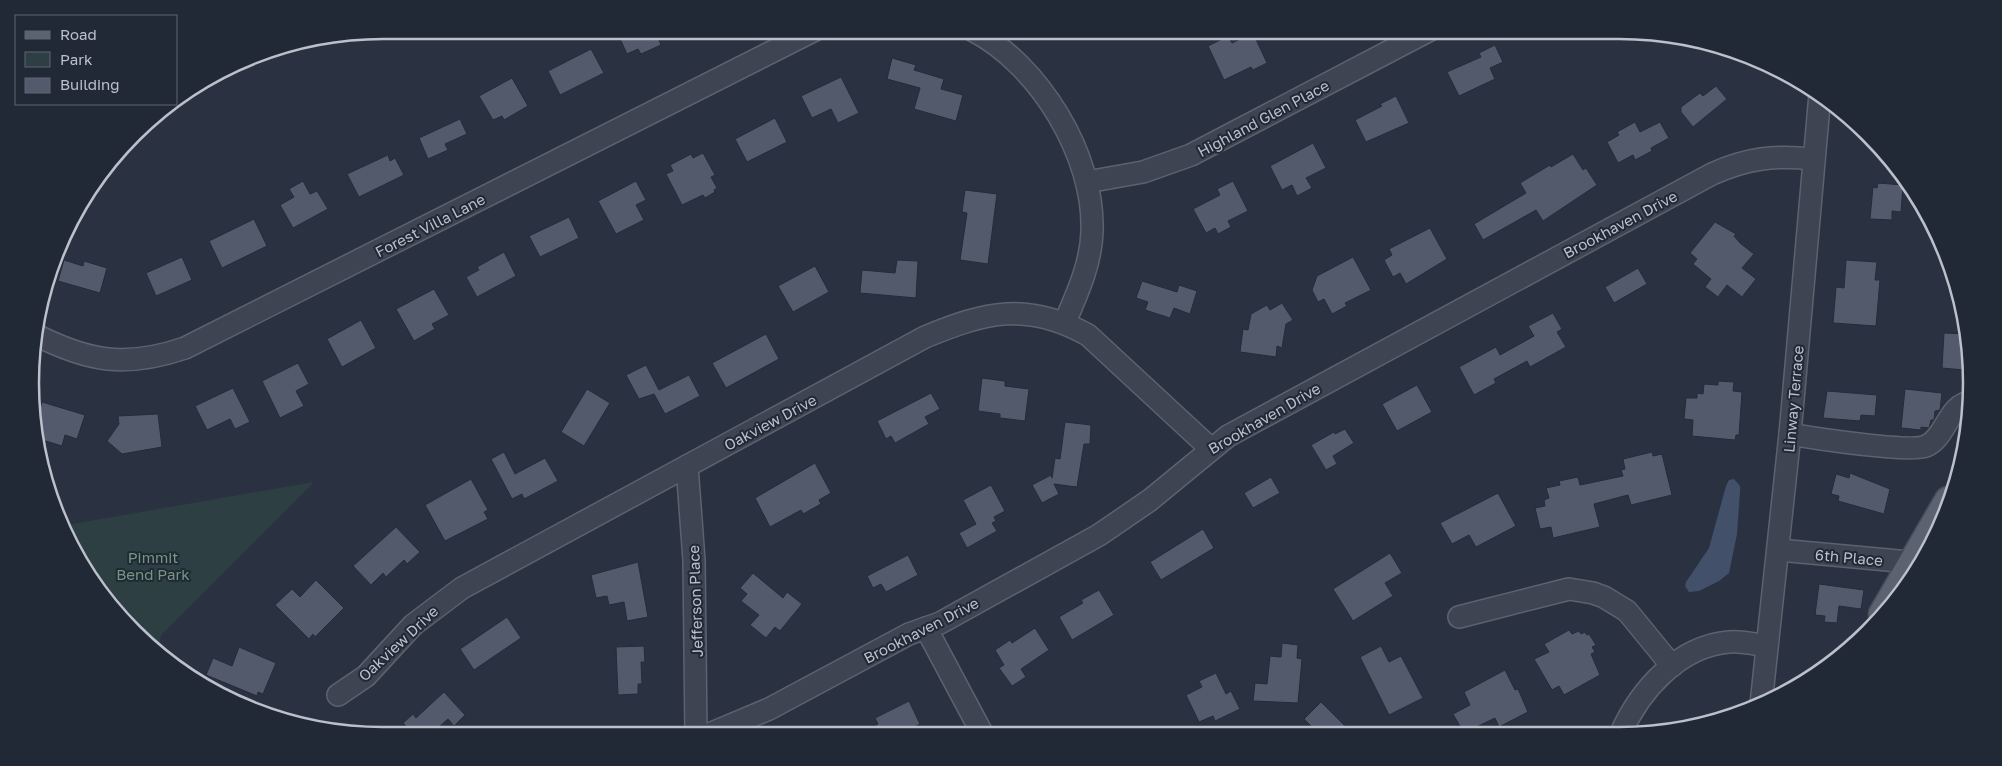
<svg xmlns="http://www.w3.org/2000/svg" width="2002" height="766" font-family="'Golos Text',sans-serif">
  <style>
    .green { fill: #2d3f43 }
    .water { fill: #43506a }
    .building { fill: #535a6b; stroke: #252b38 }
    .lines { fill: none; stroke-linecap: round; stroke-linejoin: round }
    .minor-casing { stroke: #5c626e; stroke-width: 24 }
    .major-casing { stroke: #484d5a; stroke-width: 29 }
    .minor { stroke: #3e4451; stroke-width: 21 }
    .major { stroke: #5c6370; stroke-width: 26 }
    .labels { text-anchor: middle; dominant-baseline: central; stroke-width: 4; stroke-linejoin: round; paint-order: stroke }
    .street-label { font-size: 15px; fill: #bbc0cb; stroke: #222936 }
    .park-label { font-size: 15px; fill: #759980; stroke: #222936 }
    .rim { fill: none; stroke: #bbc0cb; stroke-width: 2.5 }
  </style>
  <rect width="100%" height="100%" fill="#2a3241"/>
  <polygon class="green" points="314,482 161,635 158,652 89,579 61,526"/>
  <polygon class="water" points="1734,479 1740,486 1740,492 1737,534 1729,573 1719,581 1699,591 1689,592 1685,586 1686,582 1709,548 1726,486 1729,480"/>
  <g class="building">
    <polygon points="616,30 655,30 661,45 641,54 638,49 627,54"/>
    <polygon points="1253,33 1267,63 1253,70 1251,67 1224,80 1208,46 1228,36 1232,43"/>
    <polygon points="1495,45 1503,62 1490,68 1495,79 1459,96 1447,72 1481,57 1479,53"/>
    <polygon points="591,49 604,73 560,95 548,71"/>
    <polygon points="892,58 916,65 914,70 944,79 941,89 963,95 956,121 914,109 920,88 887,79"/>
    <polygon points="841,77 859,113 838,123 831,109 812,118 801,96"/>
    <polygon points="512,78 528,106 504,120 502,116 493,120 479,96"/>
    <polygon points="1716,86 1727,99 1693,127 1681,112 1681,107 1700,93 1703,96"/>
    <polygon points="1396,96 1409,123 1366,142 1355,120 1382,106 1380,104"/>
    <polygon points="775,118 787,142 747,162 735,139"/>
    <polygon points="460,119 467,134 445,144 448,150 428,159 419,138"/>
    <polygon points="1635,122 1640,132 1660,122 1669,138 1651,148 1652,151 1635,160 1633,155 1618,163 1607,142 1619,135 1617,132"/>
    <polygon points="1313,143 1326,168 1306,178 1312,188 1297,196 1292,185 1282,190 1270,166"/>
    <polygon points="703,153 715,175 711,177 717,188 714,190 715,192 705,198 703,195 682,205 666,174 673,171 670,165 691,154 693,158"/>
    <polygon points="1573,154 1583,170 1586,168 1597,185 1543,221 1536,210 1483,240 1474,224 1526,193 1520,183 1550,165 1551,167"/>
    <polygon points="388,155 390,161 395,158 404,175 359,197 347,174"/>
    <polygon points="303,181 310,194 317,191 328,209 293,228 280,205 294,197 289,189"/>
    <polygon points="636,181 646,200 636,205 644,220 616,234 598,201"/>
    <polygon points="1233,181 1248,211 1228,221 1231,227 1218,234 1215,228 1206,233 1193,209 1220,195 1217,189"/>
    <polygon points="1878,183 1903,185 1901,212 1892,211 1892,220 1870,219 1873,187 1877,188"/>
    <polygon points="965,190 997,194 988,264 960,260 967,213 962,212"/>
    <polygon points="569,217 579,238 540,257 529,236"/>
    <polygon points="254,219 267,246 222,268 209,241"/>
    <polygon points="1715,222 1736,234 1734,236 1740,243 1754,254 1742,268 1756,279 1742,297 1727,285 1718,297 1705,287 1711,279 1693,264 1697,259 1690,253"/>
    <polygon points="1430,228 1447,259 1406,284 1400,273 1393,277 1384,260 1392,255 1389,249"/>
    <polygon points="504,252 516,276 477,297 466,277 479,270 477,267"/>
    <polygon points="182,257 192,280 156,296 146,273"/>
    <polygon points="1353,257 1371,290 1345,303 1347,306 1332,314 1324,299 1318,302 1312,290 1317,276"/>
    <polygon points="64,260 83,266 84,261 107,268 100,293 58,281"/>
    <polygon points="897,260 918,261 916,298 860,293 862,270 895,273"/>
    <polygon points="1846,260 1877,262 1875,280 1880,280 1876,326 1833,323 1836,287 1844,288"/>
    <polygon points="815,266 829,292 793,312 778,286"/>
    <polygon points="1638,268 1647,284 1614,303 1605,287"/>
    <polygon points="1142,281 1177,292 1179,285 1197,291 1190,314 1174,308 1170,318 1145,310 1148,302 1136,298"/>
    <polygon points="434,289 449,315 432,324 435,329 414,341 396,309"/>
    <polygon points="1282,303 1293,320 1286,324 1282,348 1277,346 1276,357 1240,352 1243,329 1248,330 1251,314 1267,305 1270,310"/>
    <polygon points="1553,313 1562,329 1557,332 1566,347 1530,367 1527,361 1494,379 1496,383 1474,395 1459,367 1496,347 1500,355 1534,336 1528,326"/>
    <polygon points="361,320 376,348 342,367 327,339"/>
    <polygon points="1944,333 1967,334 1964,370 1942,368"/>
    <polygon points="766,334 779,359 726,388 712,363"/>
    <polygon points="298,363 309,384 296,391 304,406 280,418 262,381"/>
    <polygon points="646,365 659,390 689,375 700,396 665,414 654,394 639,399 626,375"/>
    <polygon points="982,378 1005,381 1005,386 1029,389 1025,421 1000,418 1000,414 978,411"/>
    <polygon points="1718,381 1734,382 1733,391 1742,392 1739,435 1736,435 1735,440 1692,436 1693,420 1684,419 1686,398 1697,398 1697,393 1703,394 1704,384 1718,385"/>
    <polygon points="1417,385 1432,412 1397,431 1382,404"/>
    <polygon points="233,388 250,422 235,429 230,419 207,430 195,406"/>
    <polygon points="587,389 610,403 584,446 561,432"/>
    <polygon points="1905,389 1942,393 1940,410 1935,411 1934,420 1931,420 1929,428 1921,427 1921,430 1901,428"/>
    <polygon points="1827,391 1877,395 1875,416 1861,415 1860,421 1823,418"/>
    <polygon points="931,393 940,409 925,417 929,424 895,443 891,436 886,439 877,421"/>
    <polygon points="42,402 85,415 77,439 65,435 62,446 39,439 42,429 36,427 36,423"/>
    <polygon points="158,414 162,447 122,454 107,441 119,424 118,416"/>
    <polygon points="1065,422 1091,425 1090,444 1084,444 1077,487 1054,484 1059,494 1042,503 1032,485 1051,475 1052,478 1055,458 1060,459"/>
    <polygon points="1345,429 1354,443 1333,456 1337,464 1326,470 1311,445 1334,432 1335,434"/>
    <polygon points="504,452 515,474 545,458 558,481 524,499 522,494 512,499 491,459"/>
    <polygon points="1652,452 1653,456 1662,454 1672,495 1631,505 1628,495 1594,504 1600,527 1553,538 1551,527 1540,529 1535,508 1545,506 1544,500 1549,498 1546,488 1560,485 1559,481 1578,477 1580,485 1623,476 1621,470 1625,469 1623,459"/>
    <polygon points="815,463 831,493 819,500 821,504 803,514 801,510 770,527 755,498"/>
    <polygon points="1850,473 1890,489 1884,514 1838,501 1839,496 1831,494 1836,474 1849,478"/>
    <polygon points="1271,477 1280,493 1253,508 1244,493"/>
    <polygon points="471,479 488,510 484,512 488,519 445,541 425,505"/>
    <polygon points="991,485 1005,511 994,517 996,521 992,523 997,531 967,548 959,533 976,524 963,500"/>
    <polygon points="1498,493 1516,526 1476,547 1469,535 1452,544 1440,523"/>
    <polygon points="396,527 420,552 407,564 404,560 386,577 383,573 371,585 353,566"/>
    <polygon points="1203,529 1214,548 1161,580 1150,562"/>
    <polygon points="1390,553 1402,573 1385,583 1393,596 1353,621 1333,589"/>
    <polygon points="908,555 918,575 886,592 881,584 873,588 867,576"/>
    <polygon points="638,562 648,617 627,621 624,602 609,605 607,596 596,598 591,575"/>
    <polygon points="753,573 783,598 787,592 802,604 780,631 775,627 766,638 750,625 759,615 741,601 747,594 740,588"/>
    <polygon points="316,580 344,608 315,637 313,634 309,639 275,605 292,589 300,597"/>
    <polygon points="1819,584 1864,590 1861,609 1839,606 1837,623 1824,622 1825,616 1815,615"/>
    <polygon points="1099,590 1114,615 1072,640 1059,617 1083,603 1081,600"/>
    <polygon points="507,617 521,638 474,670 460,649"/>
    <polygon points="1035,628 1049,650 1021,669 1026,677 1012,686 999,668 1004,665 995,650 1010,640 1012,643"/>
    <polygon points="1569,630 1572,634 1579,631 1581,634 1585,632 1587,635 1589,634 1596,645 1592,647 1595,652 1591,654 1600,675 1564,695 1559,686 1552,690 1534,659 1549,652 1544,644"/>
    <polygon points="1282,643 1298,645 1297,658 1302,659 1298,703 1253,701 1255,683 1267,684 1270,656 1281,657"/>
    <polygon points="644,646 645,662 641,662 642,684 638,684 638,694 618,695 616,647"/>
    <polygon points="1381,646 1389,662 1401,656 1423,698 1389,715 1360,657"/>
    <polygon points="239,647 276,663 263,694 258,692 257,696 206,675 213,658 232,666"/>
    <polygon points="1505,670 1515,690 1518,689 1528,712 1499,727 1495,718 1464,733 1453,714 1470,705 1464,692"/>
    <polygon points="1216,673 1226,694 1231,691 1240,709 1215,721 1213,716 1199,722 1186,695 1202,687 1199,681"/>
    <polygon points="444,692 465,715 454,726 448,719 429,736 415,736 403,723 413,714 416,718"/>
    <polygon points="909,701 920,724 899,735 855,735 878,724 875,718"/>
    <polygon points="1321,702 1353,734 1319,734 1304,719"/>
  </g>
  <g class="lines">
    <defs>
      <g id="minor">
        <path d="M972,30C1039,64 1095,156 1092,232C1091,264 1077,294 1065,322"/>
        <polyline points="1087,182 1143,172 1191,155 1430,30"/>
        <path d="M34,334C89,362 126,368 185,348L815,30"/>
        <path d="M1790,434C1812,438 1910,453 1926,446C1946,438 1948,404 1971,402"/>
        <polyline points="687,466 694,560 696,735"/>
        <polyline points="1779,550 1920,563"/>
        <polyline points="1459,617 1569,589 1593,593 1604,597 1627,611 1672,666"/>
        <polyline points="926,628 983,735"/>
        <path d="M338,695L366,676L413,625L462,588L925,337C986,312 1027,301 1088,335L1210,448"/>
        <polyline points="1761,704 1790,434 1820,94"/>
        <path d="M1621,733C1640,690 1679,646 1729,642C1742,641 1754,644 1767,646"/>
        <path d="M707,735L769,709L909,634L940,623L1099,535L1150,500L1228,436L1712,174C1748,158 1774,155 1813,159"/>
      </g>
      <polyline id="major" points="1882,614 1948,500"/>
    </defs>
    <use href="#minor" class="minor-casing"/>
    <use href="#major" class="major-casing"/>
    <use href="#minor" class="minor"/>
    <use href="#major" class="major"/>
  </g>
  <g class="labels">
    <g class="street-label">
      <text transform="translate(1263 118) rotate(-28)">Highland Glen Place</text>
      <text transform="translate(1620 224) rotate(-28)">Brookhaven Drive</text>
      <text transform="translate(430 225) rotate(-27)">Forest Villa Lane</text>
      <text transform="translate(1793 399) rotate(-85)">Linway Terrace</text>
      <text transform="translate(1264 418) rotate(-30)">Brookhaven Drive</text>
      <text transform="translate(770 422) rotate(-28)">Oakview Drive</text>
      <text transform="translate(1849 557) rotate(5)">6th Place</text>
      <text transform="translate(695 601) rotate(-92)">Jefferson Place</text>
      <text transform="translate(921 630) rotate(-27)">Brookhaven Drive</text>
      <text transform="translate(398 643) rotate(-43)">Oakview Drive</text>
    </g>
    <g class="park-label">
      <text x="153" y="557">Pimmit<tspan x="153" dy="17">Bend Park</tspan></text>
    </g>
  </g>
  <path d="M0 0H2002V766H0ZM383 39H1619A344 344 0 0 1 1963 383V383A344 344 0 0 1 1619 727H383A344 344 0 0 1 39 383V383A344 344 0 0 1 383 39Z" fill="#222936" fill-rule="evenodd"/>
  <path class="rim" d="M383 39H1619A344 344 0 0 1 1963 383V383A344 344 0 0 1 1619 727H383A344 344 0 0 1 39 383V383A344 344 0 0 1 383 39Z"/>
  <rect x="15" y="15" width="162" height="90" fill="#222936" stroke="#5f6572"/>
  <rect x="25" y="31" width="25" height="8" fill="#5c6370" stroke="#5f6572"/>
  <text x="60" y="40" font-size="15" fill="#bbc0cb">Road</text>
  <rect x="25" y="52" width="25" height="15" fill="#2d3f43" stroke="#5f6572"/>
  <text x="60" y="65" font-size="15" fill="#bbc0cb">Park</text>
  <rect x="25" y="78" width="25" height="15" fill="#535a6b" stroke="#5f6572"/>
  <text x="60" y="90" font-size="15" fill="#bbc0cb">Building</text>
</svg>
